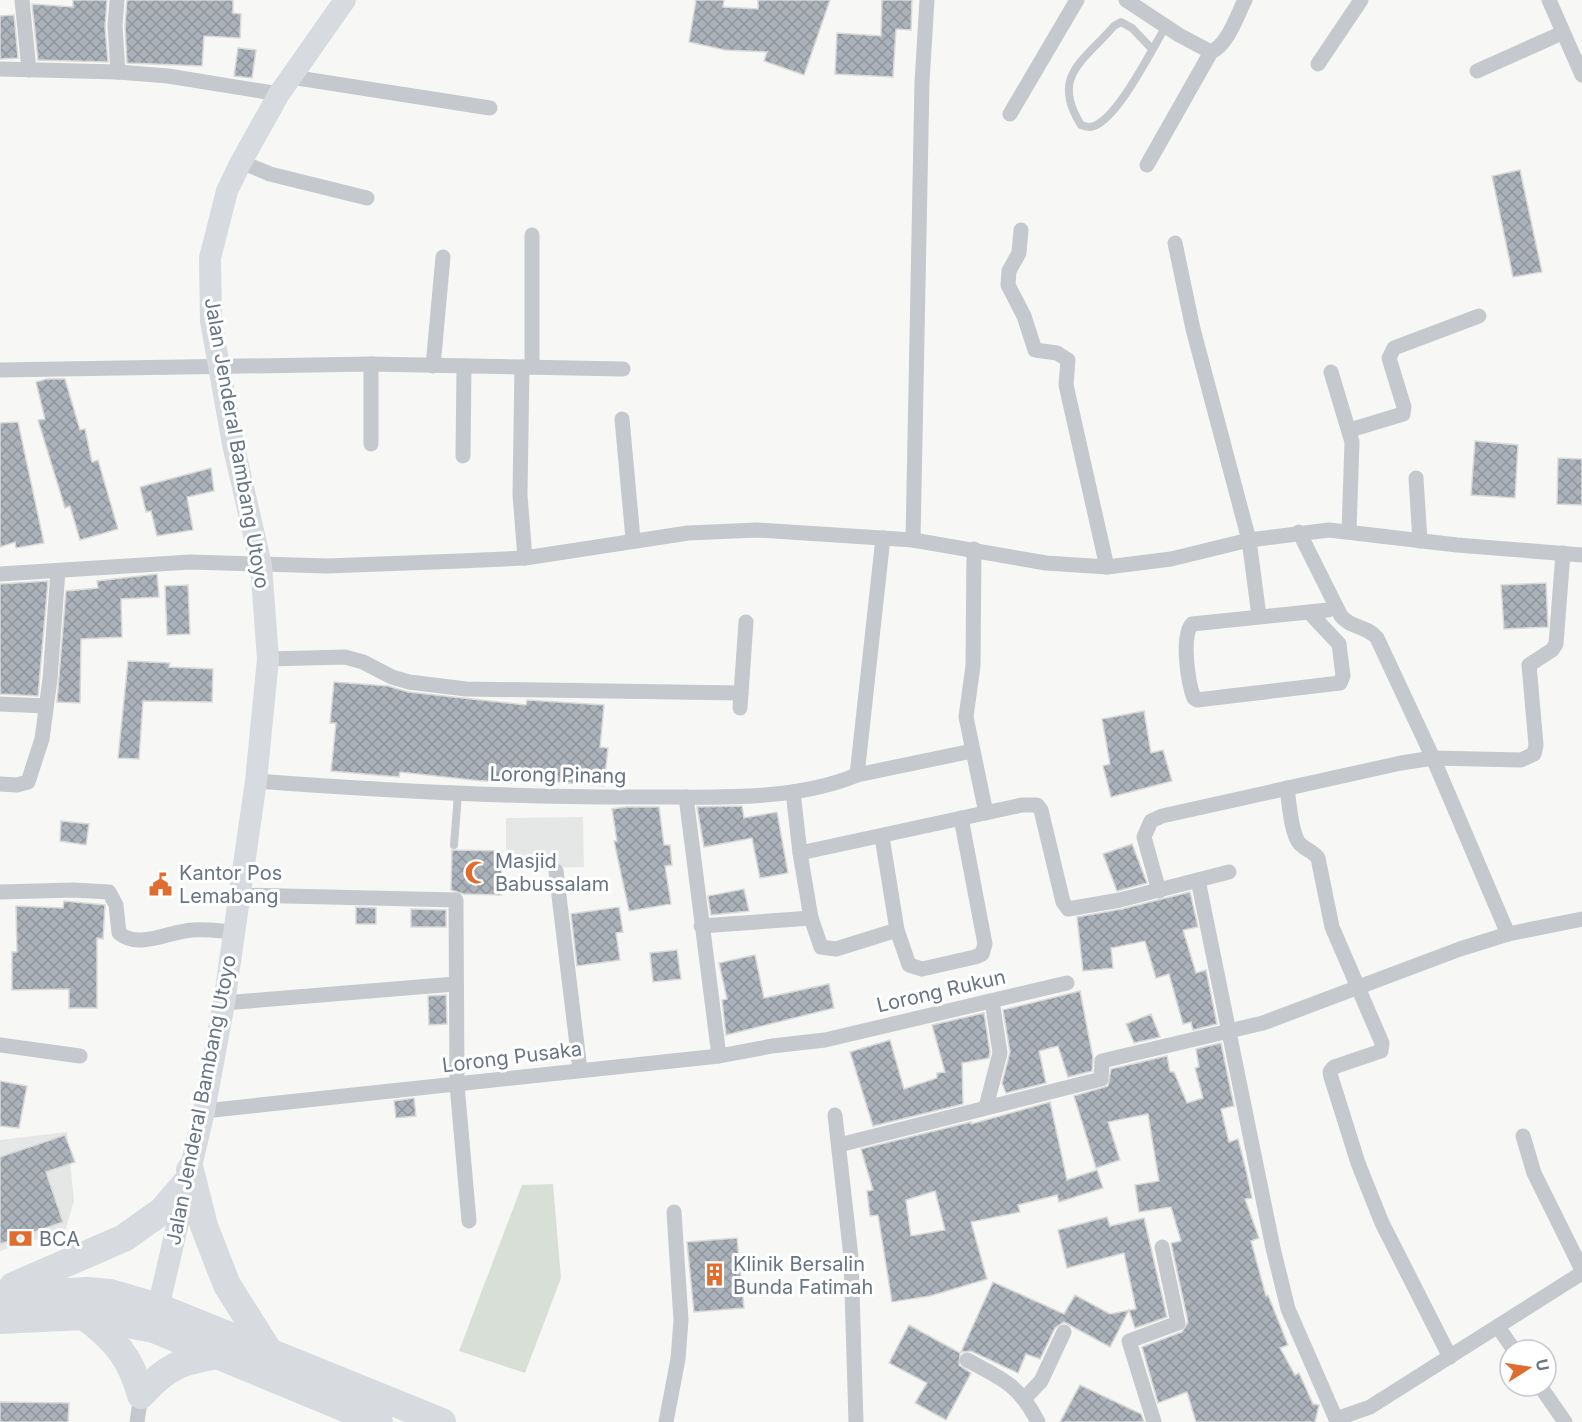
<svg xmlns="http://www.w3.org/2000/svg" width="1582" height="1422" font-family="Inter,sans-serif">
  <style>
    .built { fill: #e5e7e6 }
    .grass { fill: #d8dfd6 }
    .building { fill: url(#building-cross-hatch); stroke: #d9d9d7; stroke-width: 1.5; fill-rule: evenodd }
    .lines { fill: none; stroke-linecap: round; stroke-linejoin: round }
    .lane { stroke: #c5c8cc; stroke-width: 8 }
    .street { stroke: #c5c8cc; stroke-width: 15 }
    .secondary { stroke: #d7dadf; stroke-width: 22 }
    .highway { stroke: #d7dadf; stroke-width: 28 }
    .labels { text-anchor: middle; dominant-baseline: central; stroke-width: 6; stroke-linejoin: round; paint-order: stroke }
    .street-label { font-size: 20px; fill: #677585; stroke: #fff }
    .poi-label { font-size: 20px; fill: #677585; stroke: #fff; text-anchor: start }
  </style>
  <defs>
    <pattern id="building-cross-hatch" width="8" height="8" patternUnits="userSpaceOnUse" patternTransform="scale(1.5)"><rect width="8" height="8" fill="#abb2b9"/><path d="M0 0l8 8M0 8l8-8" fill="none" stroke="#8f959c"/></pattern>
  </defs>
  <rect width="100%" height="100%" fill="#f7f8f5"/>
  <g class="built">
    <polygon points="583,817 584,867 506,868 506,818"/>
    <polygon points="67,1132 74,1201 65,1231 0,1251 0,1140"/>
  </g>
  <polygon class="grass" points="553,1184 561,1278 525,1373 459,1351 522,1185"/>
  <g class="building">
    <polygon points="73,0 107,0 105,27 108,62 38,60 32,4 73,7"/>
    <polygon points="127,0 233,0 233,13 241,14 240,38 204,36 202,66 127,63 125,26"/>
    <polygon points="696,0 724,0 723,7 758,9 758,0 830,0 804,75 764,61 767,52 725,50 689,42"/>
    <polygon points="882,0 912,0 911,30 896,29 893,77 835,74 837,33 881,36"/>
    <polygon points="14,15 18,58 0,59 0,16"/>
    <polygon points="238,48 256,50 252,78 234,76"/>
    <polygon points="1520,170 1542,272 1513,277 1492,176"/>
    <polygon points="47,379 65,379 80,430 85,429 92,462 98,460 118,529 80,540 70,506 65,508 38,420 45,419 36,382"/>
    <polygon points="18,422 44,543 16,548 15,542 0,547 0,423"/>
    <polygon points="1475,441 1518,445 1515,498 1471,495"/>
    <polygon points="1558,458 1582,459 1582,505 1557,504"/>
    <polygon points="211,468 214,491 187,497 193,530 157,536 151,511 146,512 140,487"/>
    <polygon points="157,574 159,597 121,599 122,637 81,639 80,703 57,702 66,591 98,588 97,581"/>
    <polygon points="48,581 38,696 0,694 0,584"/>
    <polygon points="1546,583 1548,627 1504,629 1501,585"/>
    <polygon points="188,585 190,634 167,635 165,586"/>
    <polygon points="128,661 170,663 169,667 213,669 212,702 143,701 139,759 118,758"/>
    <polygon points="334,682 388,686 408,692 526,705 527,700 604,705 600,747 608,748 604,786 511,778 511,783 473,780 400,772 399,777 331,771 336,723 330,723"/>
    <polygon points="1144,711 1151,753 1163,750 1172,781 1111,797 1103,766 1110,764 1102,719"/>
    <polygon points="742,806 744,818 777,812 788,873 760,878 752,838 704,847 697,807"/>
    <polygon points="626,807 659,807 664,845 670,845 672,865 665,866 671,904 629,911 614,841 617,841 612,809"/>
    <polygon points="61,821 89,824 86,845 60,841"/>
    <polygon points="1132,844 1147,883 1117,891 1103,854"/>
    <polygon points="452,850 502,851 501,895 464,894 451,890"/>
    <polygon points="744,889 749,911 711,915 708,896"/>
    <polygon points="1190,892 1198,927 1183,930 1196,973 1206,970 1217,1024 1193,1030 1191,1022 1183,1024 1169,974 1156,978 1145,941 1111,948 1113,968 1083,971 1077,917 1122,909"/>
    <polygon points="64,901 105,905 103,939 97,938 97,1008 69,1008 69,989 12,990 12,952 17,952 16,906 63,908"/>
    <polygon points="356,907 376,908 376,924 356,924"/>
    <polygon points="619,907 623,932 616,933 620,960 577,966 571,914"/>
    <polygon points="411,909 446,910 446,927 411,927"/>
    <polygon points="677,950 681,979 653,982 650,953"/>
    <polygon points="755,955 764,998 829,984 834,1008 726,1035 722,1000 727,999 719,963"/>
    <polygon points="1080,991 1093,1058 1092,1071 1068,1077 1058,1046 1039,1051 1046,1083 1006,1093 1002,1083 1010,1052 1003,1010"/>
    <polygon points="446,995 447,1024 429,1025 428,996"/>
    <polygon points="984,1013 990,1052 989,1058 962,1063 963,1104 873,1126 850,1052 890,1040 904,1089 937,1078 937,1073 945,1072 932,1025"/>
    <polygon points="1151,1014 1160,1037 1134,1043 1126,1024"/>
    <polygon points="1221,1043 1234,1106 1221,1109 1229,1142 1238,1139 1246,1170 1252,1198 1245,1199 1259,1238 1251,1241 1266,1296 1268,1295 1288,1345 1280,1348 1295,1375 1299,1373 1313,1404 1319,1405 1315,1422 1196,1422 1187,1392 1158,1403 1142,1347 1182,1332 1188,1322 1171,1243 1181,1241 1171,1207 1139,1212 1135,1185 1159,1181 1148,1114 1108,1122 1120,1160 1096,1168 1074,1096 1108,1086 1111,1069 1167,1056 1170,1072 1174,1072 1187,1103 1203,1098 1195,1068 1199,1067 1196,1049"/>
    <polygon points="0,1081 27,1086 19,1128 0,1126"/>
    <polygon points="414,1098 416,1116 396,1118 394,1101"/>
    <path d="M1050,1102L1067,1180L1097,1170L1103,1188L1059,1202L1057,1195L1018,1205L1020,1212L971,1222L987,1279L930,1296L892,1302L878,1215L870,1216L867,1191L873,1190L861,1149L971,1122V1124ZM935,1191L945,1230L911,1236L906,1200Z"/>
    <polygon points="65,1135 75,1162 46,1172 63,1222 0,1244 0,1157"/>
    <polygon points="1107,1217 1110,1226 1144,1218 1167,1317 1135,1328 1129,1310 1110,1347 1064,1322 1055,1328 1040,1359 1026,1354 1018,1373 971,1351 961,1352 993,1282 1064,1314 1075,1295 1110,1314 1136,1309 1124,1253 1067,1268 1058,1230"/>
    <polygon points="737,1238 744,1308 694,1312 687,1242"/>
    <polygon points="909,1325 960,1353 959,1365 971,1373 946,1420 915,1403 927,1383 889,1363"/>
    <polygon points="1080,1385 1141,1414 1144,1422 1060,1422"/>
    <polygon points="0,1402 69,1403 68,1422 0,1422"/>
  </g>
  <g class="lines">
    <g class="lane">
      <path d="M1152,49L1132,28L1121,22L1114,26C1084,61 1050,76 1081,125C1084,126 1087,127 1090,127C1115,125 1153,47 1166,26"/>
      <polyline points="454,845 458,794"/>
    </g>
    <g class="street">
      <polyline points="22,0 29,70"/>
      <polyline points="117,0 115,26 118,72"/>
      <path d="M1126,0L1179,35L1211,52C1228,45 1237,15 1245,0"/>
      <polyline points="1549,0 1582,75"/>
      <polyline points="1318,64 1361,0"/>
      <polyline points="0,69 118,72 168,76 279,94"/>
      <polyline points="1477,71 1562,33"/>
      <polyline points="291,77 490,108"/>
      <polyline points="1010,114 1077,0"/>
      <polyline points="241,162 270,174 367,198"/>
      <polyline points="1147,165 1211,52"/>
      <polyline points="1021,230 1019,253 1009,271 1008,285 1024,316 1035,350 1057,353 1068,360 1066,385 1107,567"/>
      <polyline points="532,235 532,367"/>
      <polyline points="1175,243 1193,329 1249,540 1259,616"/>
      <polyline points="433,366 443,257"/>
      <polyline points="522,367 520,495 525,558"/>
      <polyline points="0,370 371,364 623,369"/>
      <polyline points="1331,372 1352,442 1349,531"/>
      <polyline points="622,419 633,539"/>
      <polyline points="1350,430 1403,414 1404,407 1389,358 1394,348 1479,316"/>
      <polyline points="371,444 371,364"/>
      <polyline points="463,456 464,366"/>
      <polyline points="1416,478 1420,541"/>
      <path d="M1299,532L1341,616C1351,628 1367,626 1377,638L1433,758L1508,934"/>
      <polyline points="913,540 922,82 927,0"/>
      <polyline points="974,549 973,666 966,717 986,813"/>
      <polyline points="0,574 190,562 327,566 460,561 525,558 688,533 757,530 913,540 1046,563 1107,567 1171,559 1249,540 1329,530 1457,545 1582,555"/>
      <path d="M1309,612L1339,644L1343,676L1340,683L1197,700L1194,698C1188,683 1181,637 1192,624L1328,610"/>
      <polyline points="268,659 345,657 363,662 392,677 409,682 466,689 741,693"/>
      <polyline points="0,704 46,706"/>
      <polyline points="740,708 746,622"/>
      <polyline points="857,775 972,751"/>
      <path d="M256,781C388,791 519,798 651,797C718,797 794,801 857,775L883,538"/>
      <polyline points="0,784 17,785 28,782 42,739 50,679 58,571"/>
      <path d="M1287,788C1289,801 1291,835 1300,844C1306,850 1313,851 1318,858L1332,927L1382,1043L1381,1051L1334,1067L1330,1072L1331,1077L1358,1163L1382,1223L1450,1357"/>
      <polyline points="793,792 800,853 1022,805 1037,805 1041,810 1063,902 1068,909 1120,900 1229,872"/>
      <polyline points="686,797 719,1056"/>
      <polyline points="882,837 897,930 909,965 922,969 975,957 982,954 985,944 961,818"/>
      <polyline points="800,853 811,918 821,947 836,949 897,930"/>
      <polyline points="556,871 580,1070"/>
      <polyline points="1198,880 1273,1248 1288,1309 1336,1419"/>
      <polyline points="1159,891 1144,837 1151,821 1162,816 1401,763 1433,758 1521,760 1534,754 1536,745 1529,665 1552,650 1556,644 1563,553"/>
      <path d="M0,892L73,890L109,892L116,905L119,933C138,950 171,931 192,930C206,929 220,931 234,932"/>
      <polyline points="239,895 456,900 457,1085 469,1221"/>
      <polyline points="701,926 811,918"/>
      <polyline points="224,1003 455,984"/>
      <polyline points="0,1045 80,1056"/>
      <polyline points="986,1107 1000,1053 992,1001"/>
      <polyline points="204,1111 719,1056 772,1046 825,1040 1067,983"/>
      <polyline points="835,1115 851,1257 856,1422"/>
      <polyline points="1523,1136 1534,1173 1582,1270"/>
      <polyline points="839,1145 1101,1079 1102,1061 1263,1023 1460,949 1508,934 1582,919"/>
      <polyline points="1498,1327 1514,1350"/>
      <path d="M967,1360C1003,1379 1019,1385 1038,1422"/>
      <polyline points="1540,1386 1565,1422"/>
      <polyline points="1025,1398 1041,1381 1064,1332"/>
      <polyline points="1336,1419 1370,1407 1582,1273"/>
      <polyline points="137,1422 141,1395"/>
      <polyline points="666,1422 678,1359 681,1320 674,1212"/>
      <polyline points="1154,1422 1129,1341 1178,1323 1162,1247"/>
    </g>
    <polyline class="secondary" points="155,1321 204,1111 224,1003 256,781 268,659 261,565 233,444 211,321 210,258 227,191 241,162 279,94 345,0"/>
    <g class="highway">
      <polyline points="190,1170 204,1226 227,1285 268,1350"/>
      <polyline points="13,1286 124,1238 162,1211 187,1182"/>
      <polyline points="0,1296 87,1291 110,1293 158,1307 442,1422"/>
      <path d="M85,1317C114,1338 131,1358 141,1395C167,1366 181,1361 219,1355"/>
      <polyline points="0,1320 84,1316 154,1329 379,1422"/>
    </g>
  </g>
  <defs>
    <symbol id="mosque-bare" viewBox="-9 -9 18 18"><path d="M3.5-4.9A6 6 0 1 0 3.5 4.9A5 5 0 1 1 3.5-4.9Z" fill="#e06c2d" stroke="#fff" stroke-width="2.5" paint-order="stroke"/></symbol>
    <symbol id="civic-bare" viewBox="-9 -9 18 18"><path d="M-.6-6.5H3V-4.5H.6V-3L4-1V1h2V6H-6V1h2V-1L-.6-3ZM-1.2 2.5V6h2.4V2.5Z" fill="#e06c2d" stroke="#fff" stroke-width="2.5" paint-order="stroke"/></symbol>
    <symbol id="bank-bare" viewBox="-9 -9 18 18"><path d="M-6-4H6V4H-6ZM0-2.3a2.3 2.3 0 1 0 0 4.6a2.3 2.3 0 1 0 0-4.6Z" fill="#e06c2d" stroke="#fff" stroke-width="2.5" paint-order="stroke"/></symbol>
    <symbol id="building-bare" viewBox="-9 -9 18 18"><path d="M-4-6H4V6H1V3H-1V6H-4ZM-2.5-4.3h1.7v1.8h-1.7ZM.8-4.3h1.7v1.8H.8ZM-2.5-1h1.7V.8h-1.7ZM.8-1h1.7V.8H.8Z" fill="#e06c2d" stroke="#fff" stroke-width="2.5" paint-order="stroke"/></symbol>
  </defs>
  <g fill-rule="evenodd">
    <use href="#mosque-bare" x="460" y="856" width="33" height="33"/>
    <use href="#civic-bare" x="144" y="868" width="33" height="33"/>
    <use href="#bank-bare" x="4" y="1222" width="33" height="33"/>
    <use href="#building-bare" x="698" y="1258" width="33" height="33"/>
  </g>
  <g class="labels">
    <g class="street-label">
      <text transform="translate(237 443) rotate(80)">Jalan Jenderal Bambang Utoyo</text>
      <text transform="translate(558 775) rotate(1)">Lorong Pinang</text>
      <text transform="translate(941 991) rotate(-13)">Lorong Rukun</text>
      <text transform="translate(512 1057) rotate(-7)">Lorong Pusaka</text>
      <text transform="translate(201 1100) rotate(-79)">Jalan Jenderal Bambang Utoyo</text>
    </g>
    <g class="poi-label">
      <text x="495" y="861">Masjid<tspan x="495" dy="23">Babussalam</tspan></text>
      <text x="179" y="873">Kantor Pos<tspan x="179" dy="23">Lemabang</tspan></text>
      <text x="39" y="1239">BCA</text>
      <text x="733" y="1264">Klinik Bersalin<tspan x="733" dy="23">Bunda Fatimah</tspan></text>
    </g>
  </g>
  <g transform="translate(1528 1368) rotate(78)"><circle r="28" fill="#ffffff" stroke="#c2c8ce" stroke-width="1.5"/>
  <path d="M0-4.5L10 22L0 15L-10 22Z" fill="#e06c2d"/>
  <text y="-9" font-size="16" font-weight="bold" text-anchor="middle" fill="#677585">U</text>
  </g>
</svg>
